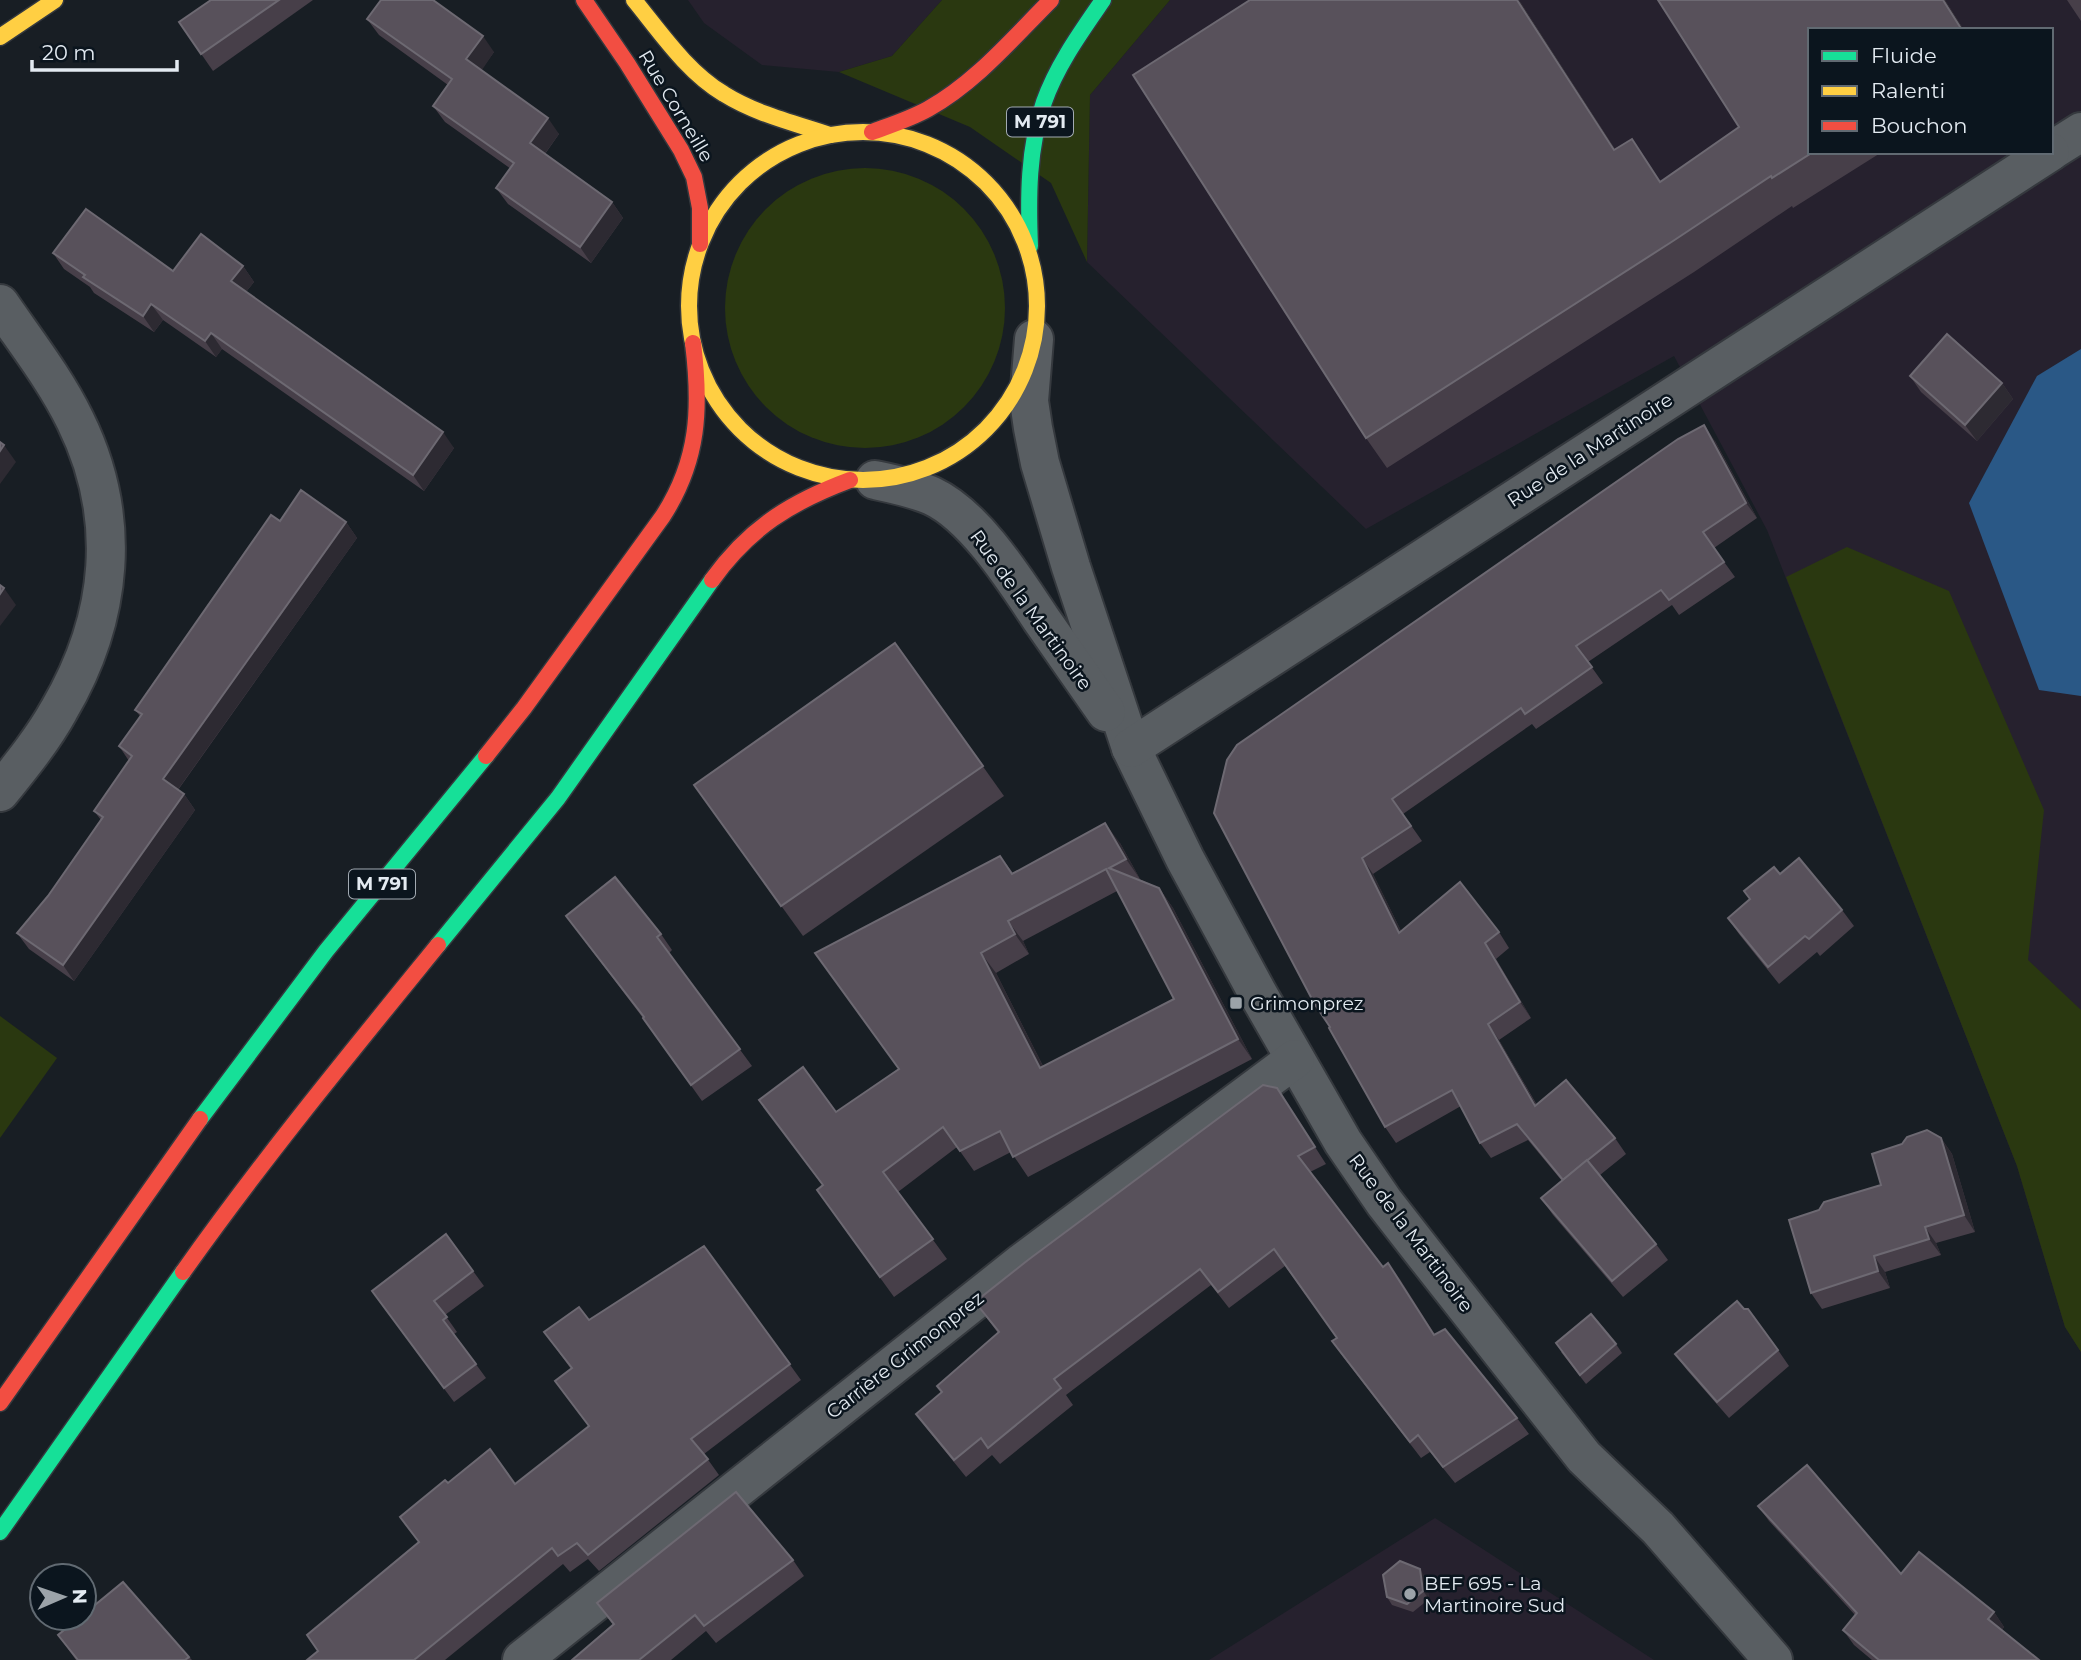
<svg xmlns="http://www.w3.org/2000/svg" width="2081" height="1660" font-family="Montserrat,sans-serif">
  <style>
    .industrial { fill: #26212e; fill-rule: evenodd }
    .green { fill: #2a3810 }
    .water { fill: #2a5886 }
    .lines { fill: none; stroke-linecap: round; stroke-linejoin: round }
    .street-casing { stroke: #35393e; stroke-width: 42 }
    .fast-casing { stroke: #35393e; stroke-width: 19 }
    .slow-casing { stroke: #35393e; stroke-width: 19 }
    .jam-casing { stroke: #35393e; stroke-width: 19 }
    .street { stroke: #595e62; stroke-width: 38 }
    .fast { stroke: #16e098; stroke-width: 16 }
    .slow { stroke: #ffcf43; stroke-width: 16 }
    .jam { stroke: #f24e42; stroke-width: 16 }
    .wall { fill: #473f49; fill-rule: evenodd }
    .shaded-wall { fill: #2d2a32 }
    .building { fill: #58515b; stroke: #6d6972; stroke-width: 2; fill-rule: evenodd }
    .poi-dot { fill: #9ca3a9; stroke: #0b151e; stroke-width: 2.5 }
    .labels { text-anchor: middle; dominant-baseline: central; stroke-width: 5; stroke-linejoin: round; paint-order: stroke }
    .shield { fill: #0b151e; stroke: #a2aab2; stroke-width: 2 }
    .shield-label { font-size: 18px; font-weight: bold; fill: #e3eaf1 }
    .street-label { font-size: 19px; fill: #e3eaf1; stroke: #0b151e }
    .poi-label { font-size: 19px; fill: #e3eaf1; stroke: #0b151e; text-anchor: start }
  </style>
  <rect width="100%" height="100%" fill="#181e24"/>
  <g class="industrial">
    <polygon points="688,0 942,0 892,56 839,72 762,65 704,23"/>
    <path d="M1170,0H2081V1352L2065,1327L2017,1166L1767,530L1674,356L1366,529L1087,262L1090,95ZM1810,30H2051V152H1810Z"/>
    <polygon points="1435,1518 1654,1660 1209,1660"/>
  </g>
  <g class="green">
    <polygon points="942,0 1170,0 1090,95 1087,262 1051,183 970,127 839,72 892,56"/>
    <circle cx="865" cy="308" r="140"/>
    <polygon points="1847,547 1949,591 2044,810 2028,960 2081,1010 2081,1352 2065,1327 2017,1166 1786,577"/>
    <polygon points="0,1016 57,1058 0,1138"/>
  </g>
  <polygon class="water" points="2081,349 2081,696 2039,690 1969,503 2037,376"/>
  <g class="lines">
    <defs>
      <g id="street">
        <polyline points="2051,151 2081,132"/>
        <path d="M0,304C26,342 55,379 75,420C123,517 113,618 59,710C43,739 21,766 0,792"/>
        <polyline points="1034,339 1029,401 1033,428 1040,463 1071,567 1131,748 1185,859 1258,994 1343,1142 1384,1202 1426,1256 1584,1457 1658,1528 1773,1660"/>
        <path d="M875,480C894,484 914,488 932,496C975,516 1015,580 1041,619C1063,650 1084,681 1106,712"/>
        <polyline points="1131,748 2050,152"/>
        <polyline points="522,1660 1023,1262 1295,1059"/>
      </g>
      <g id="fast">
        <path d="M1030,246C1028,198 1028,148 1044,102C1057,65 1081,32 1103,0"/>
        <polyline points="438,945 558,798 712,580"/>
        <polyline points="200,1119 326,951 486,756"/>
        <polyline points="0,1532 183,1272"/>
      </g>
      <g id="slow">
        <path d="M634,0C661,33 687,72 724,94C756,114 794,123 830,135"/>
        <polyline points="0,37 55,0"/>
        <circle cx="863" cy="306" r="174"/>
      </g>
      <g id="jam">
        <polyline points="584,0 627,63 681,150 694,177 700,208 700,244"/>
        <path d="M872,132C891,125 910,119 928,109C976,82 1012,39 1051,0"/>
        <path d="M712,580C749,528 791,502 850,480"/>
        <path d="M486,756L524,708L663,516C699,460 701,408 693,343"/>
        <path d="M183,1272C263,1159 351,1052 438,945"/>
        <polyline points="0,1403 200,1119"/>
      </g>
    </defs>
    <use href="#street" class="street-casing"/>
    <use href="#fast" class="fast-casing"/>
    <use href="#slow" class="slow-casing"/>
    <use href="#jam" class="jam-casing"/>
    <use href="#street" class="street"/>
    <use href="#fast" class="fast"/>
    <use href="#slow" class="slow"/>
    <use href="#jam" class="jam"/>
  </g>
  <g class="wall">
    <polygon points="211,0 313,0 213,71 179,22"/>
    <polygon points="1519,0 1615,149 1661,181 1739,127 1658,0 1945,0 1964,30 1810,152 1882,152 1793,208 1792,206 1694,272 1387,468 1366,438"/>
    <polygon points="2067,0 2081,0 2081,21"/>
    <polygon points="367,19 494,52 481,70 559,134 545,154 612,202 623,218 591,263 508,204 496,188 511,169 445,122 433,106 448,85 379,35"/>
    <polygon points="53,253 173,271 243,266 254,282 246,292 454,448 424,491 222,349 216,357 163,320 154,332 94,293 90,287 64,269"/>
    <polygon points="1910,376 2002,383 2013,399 1977,441 1921,392"/>
    <polygon points="1715,441 1757,518 1714,548 1735,577 1679,615 1672,605 1588,662 1603,683 1536,729 1532,724 1403,814 1422,841 1373,874 1401,931 1499,932 1509,948 1496,959 1531,1018 1499,1040 1537,1105 1615,1138 1626,1154 1600,1175 1656,1244 1668,1260 1623,1297 1553,1215 1541,1198 1562,1181 1528,1140 1491,1158 1480,1143 1461,1106 1396,1143 1385,1127 1214,813"/>
    <polygon points="280,521 346,522 357,538 178,790 184,794 195,810 74,981 29,949 17,933 48,896 101,820 94,811 129,761 119,746 140,716 135,710"/>
    <polygon points="895,643 1004,796 803,936 694,785"/>
    <path d="M1120,843L1140,879H1139L1159,888L1173,908L1252,1059L1028,1177L1011,1152L974,1171L957,1147L898,1192L947,1259L894,1297L831,1210L823,1186L759,1100L836,1112L899,1069L1000,856L1013,873ZM1117,891L1174,999L1043,1066L996,973L1029,954L1023,941Z"/>
    <polygon points="1780,874 1842,910 1854,926 1820,956 1817,952 1779,984 1739,934 1728,918"/>
    <polygon points="566,916 661,934 672,950 669,953 752,1066 702,1101 643,1018"/>
    <polygon points="1277,1088 1326,1164 1310,1172 1383,1267 1388,1263 1435,1335 1517,1418 1529,1434 1455,1483 1430,1452 1421,1458 1344,1358 1332,1341 1337,1338 1285,1266 1229,1308 1211,1285 1066,1395 1073,1405 1000,1464 992,1455 966,1477 928,1430 916,1414 942,1392 937,1386 998,1333 975,1302"/>
    <polygon points="1941,1138 1952,1154 1975,1232 1936,1243 1941,1255 1885,1272 1890,1288 1822,1309 1811,1293 1819,1210 1881,1185"/>
    <polygon points="446,1234 484,1286 445,1315 457,1332 454,1334 486,1378 454,1402 382,1305"/>
    <polygon points="704,1246 801,1380 704,1454 719,1475 599,1571 588,1559 570,1572 563,1564 445,1660 307,1660 318,1651 419,1543 400,1517 448,1483 515,1484 588,1427 571,1369 544,1332 589,1320"/>
    <polygon points="1616,1344 1622,1353 1586,1384 1561,1352"/>
    <polygon points="1778,1350 1789,1366 1729,1418 1687,1370 1675,1354"/>
    <polygon points="1758,1506 1901,1574 1994,1612 2004,1627 2002,1630 2039,1660 1872,1660 1854,1645 1843,1630 1855,1615 1769,1521"/>
    <polygon points="793,1560 804,1576 716,1643 706,1631 671,1660 572,1660 613,1625 597,1603"/>
    <polygon points="1426,1578 1429,1599 1413,1612 1392,1605 1387,1597"/>
    <polygon points="58,1635 189,1657 192,1660 76,1660"/>
  </g>
  <g class="shaded-wall">
    <polygon points="1517,0 1519,0 1635,180 1614,150"/>
    <polygon points="1943,0 1945,0 1964,30 1962,30"/>
    <polygon points="483,36 494,52 478,76 466,59"/>
    <polygon points="548,118 559,134 541,159 530,143"/>
    <polygon points="612,202 623,218 591,263 580,247"/>
    <polygon points="243,266 254,282 242,297 231,281"/>
    <polygon points="151,304 163,320 154,332 143,316"/>
    <polygon points="211,333 222,349 216,357 205,341"/>
    <polygon points="2002,383 2013,399 1977,441 1965,425"/>
    <polygon points="1704,425 1715,441 1757,518 1746,503"/>
    <polygon points="443,432 454,448 424,491 413,475"/>
    <polygon points="4,445 16,462 0,484 0,451"/>
    <polygon points="346,522 357,538 174,795 163,779"/>
    <polygon points="4,588 16,605 0,626 0,594"/>
    <polygon points="184,794 195,810 74,981 63,965"/>
    <polygon points="1105,823 1120,843 1140,879 1126,859"/>
    <polygon points="1362,858 1373,874 1410,949 1399,933"/>
    <polygon points="1159,888 1173,908 1252,1059 1238,1039"/>
    <polygon points="1008,921 1023,941 1029,954 1015,934"/>
    <polygon points="1485,943 1496,959 1531,1018 1520,1002"/>
    <polygon points="981,953 996,973 1054,1088 1040,1068"/>
    <polygon points="1488,1024 1499,1040 1546,1122 1535,1106"/>
    <polygon points="1941,1138 1952,1154 1975,1232 1964,1215"/>
    <polygon points="1925,1227 1936,1243 1941,1255 1929,1239"/>
    <polygon points="1874,1256 1885,1272 1890,1288 1878,1271"/>
    <polygon points="1388,1263 1400,1279 1446,1352 1434,1335"/>
    <polygon points="1420,1569 1426,1578 1429,1599 1423,1591"/>
    <polygon points="1994,1612 2004,1627 1999,1634 1988,1619"/>
  </g>
  <g class="building">
    <polygon points="211,0 279,0 201,54 179,22"/>
    <polygon points="381,0 433,0 483,36 466,59 548,118 530,143 612,202 580,247 496,188 514,163 433,106 452,79 367,19"/>
    <polygon points="1250,0 1517,0 1614,150 1632,139 1660,182 1739,127 1658,0 1943,0 1962,30 1810,30 1810,152 1813,152 1772,178 1771,176 1673,241 1366,438 1133,75"/>
    <polygon points="86,209 173,271 201,234 243,266 231,281 443,432 413,475 211,333 205,341 151,304 143,316 83,277 85,275 53,253"/>
    <polygon points="1947,334 2002,383 1965,425 1910,376"/>
    <polygon points="1704,425 1746,503 1703,532 1724,562 1669,600 1661,590 1576,646 1592,667 1525,714 1521,708 1392,799 1411,826 1362,858 1399,933 1460,882 1499,932 1485,943 1520,1002 1488,1024 1535,1106 1566,1080 1615,1138 1563,1180 1517,1124 1480,1143 1452,1090 1385,1127 1329,1028 1330,1027 1314,1003 1214,813 1227,760 1237,745 1678,439"/>
    <polygon points="0,442 4,445 0,451"/>
    <polygon points="301,490 346,522 163,779 184,794 63,965 17,933 48,896 103,817 94,811 132,756 119,746 142,714 135,710 271,515 280,521"/>
    <polygon points="0,585 4,588 0,594"/>
    <polygon points="895,643 983,766 781,906 694,785"/>
    <path d="M1105,823L1126,859L1109,868L1159,888L1238,1039L1013,1157L1000,1131L960,1151L943,1127L883,1172L933,1239L880,1277L817,1190L823,1185L759,1100L803,1067L836,1112L899,1069L815,953L1000,856L1012,874ZM1106,869L1174,999L1040,1068L981,953L1015,934L1008,921Z"/>
    <polygon points="1799,858 1842,910 1809,939 1805,936 1768,967 1728,918 1750,899 1744,891 1774,867 1780,874"/>
    <polygon points="615,877 661,934 657,937 740,1049 691,1085 643,1018 644,1017 566,916"/>
    <polygon points="1263,1085 1277,1088 1315,1147 1298,1156 1383,1267 1388,1263 1434,1335 1445,1329 1517,1418 1443,1467 1418,1435 1410,1442 1332,1341 1337,1338 1274,1249 1218,1292 1200,1269 1054,1379 1061,1388 988,1448 981,1438 954,1460 916,1414 942,1392 937,1386 999,1332 975,1302 1028,1260"/>
    <polygon points="1927,1130 1941,1138 1964,1215 1925,1227 1929,1239 1874,1256 1878,1271 1811,1293 1789,1220 1819,1210 1824,1202 1881,1185 1872,1154 1902,1144 1907,1137"/>
    <polygon points="1587,1160 1656,1244 1612,1281 1541,1198"/>
    <polygon points="446,1234 473,1271 434,1301 447,1317 443,1320 476,1364 444,1388 372,1291"/>
    <polygon points="704,1246 790,1364 691,1439 708,1459 588,1555 577,1543 558,1556 552,1548 414,1660 307,1660 318,1651 307,1635 419,1542 400,1517 445,1480 448,1483 490,1449 515,1484 589,1426 555,1381 572,1368 544,1332 579,1307 589,1320"/>
    <polygon points="1737,1301 1744,1309 1748,1309 1778,1350 1717,1402 1675,1354"/>
    <polygon points="1591,1314 1616,1344 1580,1375 1556,1343"/>
    <polygon points="1807,1465 1901,1574 1919,1552 1994,1612 1988,1619 2039,1660 1879,1660 1843,1630 1857,1613 1758,1506"/>
    <polygon points="736,1492 793,1560 704,1626 695,1615 639,1660 572,1660 614,1624 597,1603"/>
    <polygon points="1400,1561 1420,1569 1423,1591 1407,1604 1387,1597 1383,1575"/>
    <polygon points="123,1582 189,1657 185,1660 78,1660 58,1635 79,1618 84,1618 84,1614"/>
  </g>
  <g class="poi-dot">
    <rect x="1229" y="996" width="14" height="14" rx="3.5"/>
    <circle cx="1410" cy="1594" r="7"/>
  </g>
  <g class="labels">
    <g class="shield">
      <rect x="1007" y="107.5" width="66" height="29" rx="5"/>
      <rect x="349" y="869.5" width="66" height="29" rx="5"/>
    </g>
    <g class="shield-label">
      <text x="1040" y="122">M 791</text>
      <text x="382" y="884">M 791</text>
    </g>
    <g class="street-label">
      <text transform="translate(676 106) rotate(59)">Rue Corneille</text>
      <text transform="translate(1590 450) rotate(-33)">Rue de la Martinoire</text>
      <text transform="translate(1031 610) rotate(54)">Rue de la Martinoire</text>
      <text transform="translate(1411 1233) rotate(53)">Rue de la Martinoire</text>
      <text transform="translate(905 1355) rotate(-38)">Carrière Grimonprez</text>
    </g>
    <g class="poi-label">
      <text x="1250" y="1003">Grimonprez</text>
      <text x="1424" y="1583">BEF 695 - La<tspan x="1424" dy="22">Martinoire Sud</tspan></text>
    </g>
  </g>
  <rect x="1808" y="28" width="245" height="126" fill="#0b151e" stroke="#616a72" stroke-width="2"/>
  <rect x="1822" y="51" width="35" height="10" fill="#16e098" stroke="#616a72" stroke-width="2"/>
  <text x="1871" y="63" font-size="21" fill="#e3eaf1">Fluide</text>
  <rect x="1822" y="86" width="35" height="10" fill="#ffcf43" stroke="#616a72" stroke-width="2"/>
  <text x="1871" y="98" font-size="21" fill="#e3eaf1">Ralenti</text>
  <rect x="1822" y="121" width="35" height="10" fill="#f24e42" stroke="#616a72" stroke-width="2"/>
  <text x="1871" y="133" font-size="21" fill="#e3eaf1">Bouchon</text>
  <g transform="translate(63 1597) rotate(88)"><circle r="33" fill="#0b151e" stroke="#616a72" stroke-width="2"/>
  <path d="M0-5L12 26L0 18L-12 26Z" fill="#9ca3a9"/>
  <text y="-10" font-size="19" font-weight="bold" text-anchor="middle" fill="#e3eaf1">N</text>
  </g>
  <path d="M32 60v10h145v-10" fill="none" stroke="#e3eaf1" stroke-width="3.5"/>
  <text x="42" y="60" font-size="21" fill="#e3eaf1" stroke="#0b151e" stroke-width="5" paint-order="stroke">20 m</text>
</svg>
